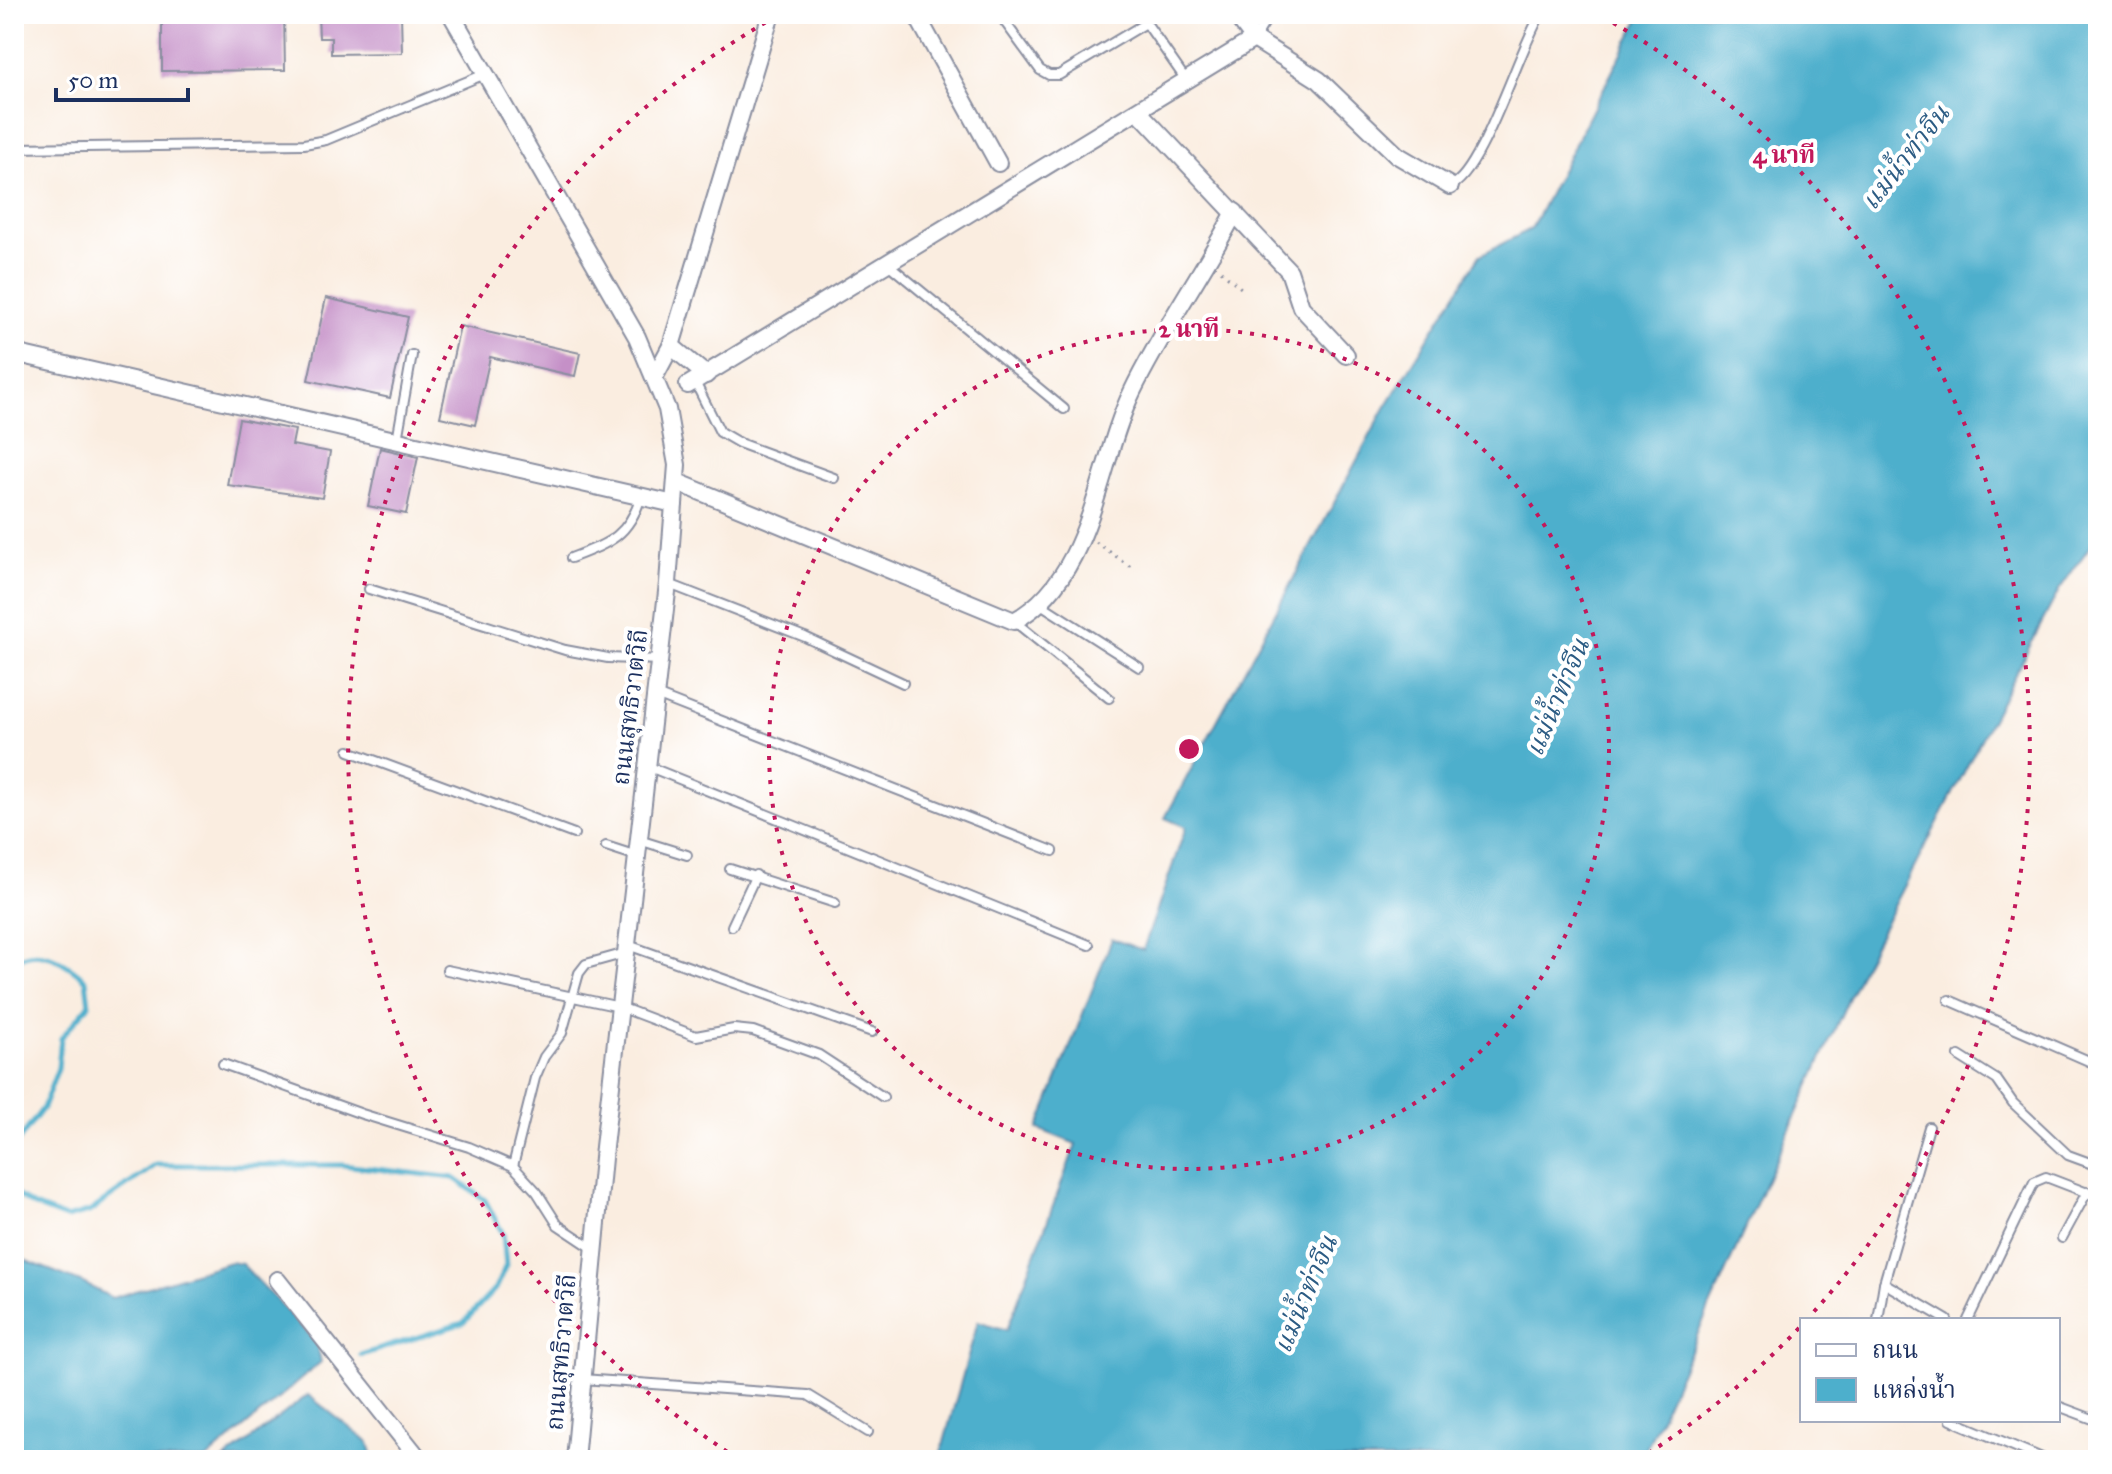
<svg xmlns="http://www.w3.org/2000/svg" width="2112" height="1474" font-family="'IM FELL Great Primer','Noto Serif Thai',serif">
  <style>
    .water { fill: #4dafcc; stroke: #346f95; stroke-width: 2 }
    .lines { fill: none; stroke-linecap: round; stroke-linejoin: round }
    .stream { stroke: #4dafcc; stroke-width: 5 }
    .building { fill: #c590c7 }
    .service-casing { stroke: #8a8e9f; stroke-width: 12 }
    .minor-casing { stroke: #8a8e9f; stroke-width: 20 }
    .path { stroke: #8a8e9f; stroke-width: 3; stroke-dasharray: 2 6; stroke-linecap: butt }
    .service { stroke: #fff; stroke-width: 8 }
    .minor { stroke: #fff; stroke-width: 16 }
    .ring { fill: none; stroke: #c2185b; stroke-width: 4; stroke-dasharray: 4 8 }
    .labels { text-anchor: middle; dominant-baseline: central; stroke-width: 8; stroke-linejoin: round; paint-order: stroke }
    .street-label { font-size: 24px; fill: #1b2f5e; stroke: #fff }
    .water-label { font-size: 26px; font-style: italic; fill: #2c5c84; stroke: #fff }
    .centre { fill: #c2185b; stroke: #fff; stroke-width: 4 }
    .ring-label { font-size: 24px; text-anchor: middle; font-weight: bold; fill: #c2185b; stroke: #fff; stroke-width: 8; stroke-linejoin: round; paint-order: stroke }
  </style>
  <rect width="100%" height="100%" fill="#fff"/>
  <filter id="ink" filterUnits="userSpaceOnUse"><feTurbulence type="fractalNoise" baseFrequency=".0125" numOctaves="2"/><feDisplacementMap in="SourceGraphic" scale="16" xChannelSelector="R" yChannelSelector="G"/><feConvolveMatrix kernelMatrix="1 2 1 2 8 2 1 2 1" color-interpolation-filters="sRGB"/></filter>
  <filter id="wash" filterUnits="userSpaceOnUse"><feTurbulence type="fractalNoise" baseFrequency=".006" numOctaves="4" result="noise"/><feDisplacementMap in="SourceGraphic" scale="32" xChannelSelector="R" yChannelSelector="G"/><feGaussianBlur stdDeviation="1.8" result="paint"/><feColorMatrix in="noise" values="0 0 0 0 0 0 0 0 0 0 0 0 0 0 0 0 0 1.4 0 .05"/><feComposite in="paint" operator="in"/></filter>
  <g filter="url(#wash)">
    <rect width="100%" height="100%" fill="#faede0"/>
    <g class="water">
      <polygon points="1642,14 2098,14 2098,535 2059,590 1865,962 1641,1460 939,1460 978,1321 1007,1330 1076,1144 1038,1129 1112,939 1143,950 1186,827 1165,818 1385,408 1480,255 1531,229"/>
      <polygon points="14,1256 83,1283 112,1298 230,1262 242,1264 316,1342 321,1362 206,1460 14,1460"/>
      <polygon points="308,1395 369,1443 374,1460 224,1460"/>
    </g>
    <g class="lines">
      <g class="stream">
        <path d="M14,962C38,943 67,963 86,980L89,1005L61,1038L58,1068L43,1108L14,1147"/>
        <polyline points="14,1193 32,1205 66,1218 89,1212 156,1165 342,1165 454,1178 485,1200 503,1234 506,1265 495,1289 463,1323 361,1355"/>
      </g>
    </g>
    <g id="blocks">
      <g class="building">
        <polygon points="162,14 284,14 285,70 162,71"/>
        <polygon points="318,14 401,14 402,53 331,54 331,38 319,38"/>
        <polygon points="326,298 408,317 390,398 308,380"/>
        <polygon points="460,326 580,353 575,376 490,357 475,425 440,417"/>
        <polygon points="239,419 295,430 292,445 330,452 322,498 227,485"/>
        <polygon points="380,448 418,457 406,514 368,506"/>
      </g>
    </g>
  </g>
  <g filter="url(#ink)">
    <use href="#blocks" fill-opacity="0" stroke="#8a8e9f" stroke-width="2"/>
    <g class="lines">
      <defs>
        <g id="service">
          <polyline points="999,14 1040,70 1049,75 1059,75 1146,23"/>
          <polyline points="1140,14 1186,80"/>
          <polyline points="1255,38 1270,14"/>
          <polyline points="14,148 304,144 326,140 485,74"/>
          <path d="M1450,186C1481,177 1520,46 1541,14"/>
          <polyline points="888,264 1064,409"/>
          <polyline points="695,382 720,432 739,443 834,478"/>
          <polyline points="397,440 412,355"/>
          <path d="M571,558C609,543 628,537 641,497"/>
          <polyline points="669,584 805,637 903,683"/>
          <polyline points="369,589 565,650 608,658 660,660"/>
          <polyline points="1039,603 1139,667"/>
          <polyline points="1014,621 1109,698"/>
          <polyline points="656,695 1053,851"/>
          <polyline points="349,751 574,834"/>
          <polyline points="647,766 1089,945"/>
          <polyline points="639,840 687,855"/>
          <polyline points="606,846 637,856"/>
          <polyline points="730,869 835,903"/>
          <polyline points="732,926 756,875"/>
          <polyline points="628,945 872,1032"/>
          <polyline points="447,970 620,1007 696,1036 734,1029 753,1031 819,1055 883,1097"/>
          <polyline points="1949,1000 2098,1065"/>
          <polyline points="1959,1056 1997,1080 2013,1103 2068,1155 2098,1166"/>
          <polyline points="223,1064 362,1114 469,1147 513,1166 537,1192 558,1225 594,1249"/>
          <polyline points="1929,1127 1884,1283 1947,1320"/>
          <polyline points="513,1166 535,1078 544,1057 562,1033 579,973 586,964 626,953"/>
          <polyline points="2062,1238 2087,1192"/>
          <polyline points="1878,1320 1884,1283"/>
          <polyline points="1968,1320 2034,1182 2046,1177 2098,1197"/>
          <polyline points="582,1379 808,1395 868,1432"/>
          <polyline points="2058,1406 2098,1421"/>
          <polyline points="1951,1420 2042,1458"/>
        </g>
        <g id="minor">
          <polyline points="451,14 637,337 667,409 677,465 668,583 604,1147 575,1460"/>
          <polyline points="916,14 998,163"/>
          <polyline points="1235,14 1254,39 1319,80 1397,155 1450,186"/>
          <polyline points="1138,111 1289,271 1301,307 1346,355"/>
          <polyline points="671,346 706,375"/>
          <polyline points="14,353 674,504"/>
          <polyline points="655,376 671,346 771,14"/>
          <polyline points="688,385 1254,39"/>
          <path d="M677,482L1014,621C1093,578 1097,464 1132,392C1162,330 1203,273 1235,212"/>
          <polyline points="277,1280 420,1460"/>
        </g>
      </defs>
      <use href="#service" class="service-casing"/>
      <use href="#minor" class="minor-casing"/>
      <g class="path">
        <polyline points="1221,271 1242,289"/>
        <polyline points="1096,542 1135,570"/>
      </g>
      <use href="#service" class="service"/>
      <use href="#minor" class="minor"/>
    </g>
  </g>
  <g class="ring">
    <circle cx="1189" cy="749" r="420"/>
    <path d="M1799 1328A841 841 0 0 1 1641 1458M737 1458A841 841 0 0 1 775 17M1603 17A841 841 0 0 1 1809 1317"/>
  </g>
  <g class="labels">
    <g class="street-label">
      <text transform="translate(630 707) rotate(-83)">ถนนสุทธิวาตวิถี</text>
      <text transform="translate(561 1352) rotate(-85)">ถนนสุทธิวาตวิถี</text>
    </g>
    <g class="water-label">
      <text transform="translate(1905 157) rotate(-52)">แม่น้ำท่าจีน</text>
      <text transform="translate(1557 697) rotate(-67)">แม่น้ำท่าจีน</text>
      <text transform="translate(1305 1294) rotate(-67)">แม่น้ำท่าจีน</text>
    </g>
  </g>
  <circle cx="1189" cy="749" r="12" class="centre"/>
  <g class="ring-label">
    <text x="1784" y="163">4 นาที</text>
    <text x="1189" y="337">2 นาที</text>
  </g>
  <rect width="2112" height="1474" fill="none" stroke="#fff" stroke-width="48"/>
  <rect x="1800" y="1318" width="260" height="104" fill="#ffffff" stroke="#a4acbf" stroke-width="2"/>
  <rect x="1816" y="1344" width="40" height="12" fill="#ffffff" stroke="#a4acbf" stroke-width="2"/>
  <text x="1872" y="1358" font-size="24" fill="#1b2f5e">ถนน</text>
  <rect x="1816" y="1378" width="40" height="24" fill="#4dafcc" stroke="#a4acbf" stroke-width="2"/>
  <text x="1872" y="1398" font-size="24" fill="#1b2f5e">แหล่งน้ำ</text>
  <path d="M56 88v12h132v-12" fill="none" stroke="#1b2f5e" stroke-width="4"/>
  <text x="68" y="88" font-size="24" fill="#1b2f5e" stroke="#ffffff" stroke-width="6" paint-order="stroke">50 m</text>
</svg>
